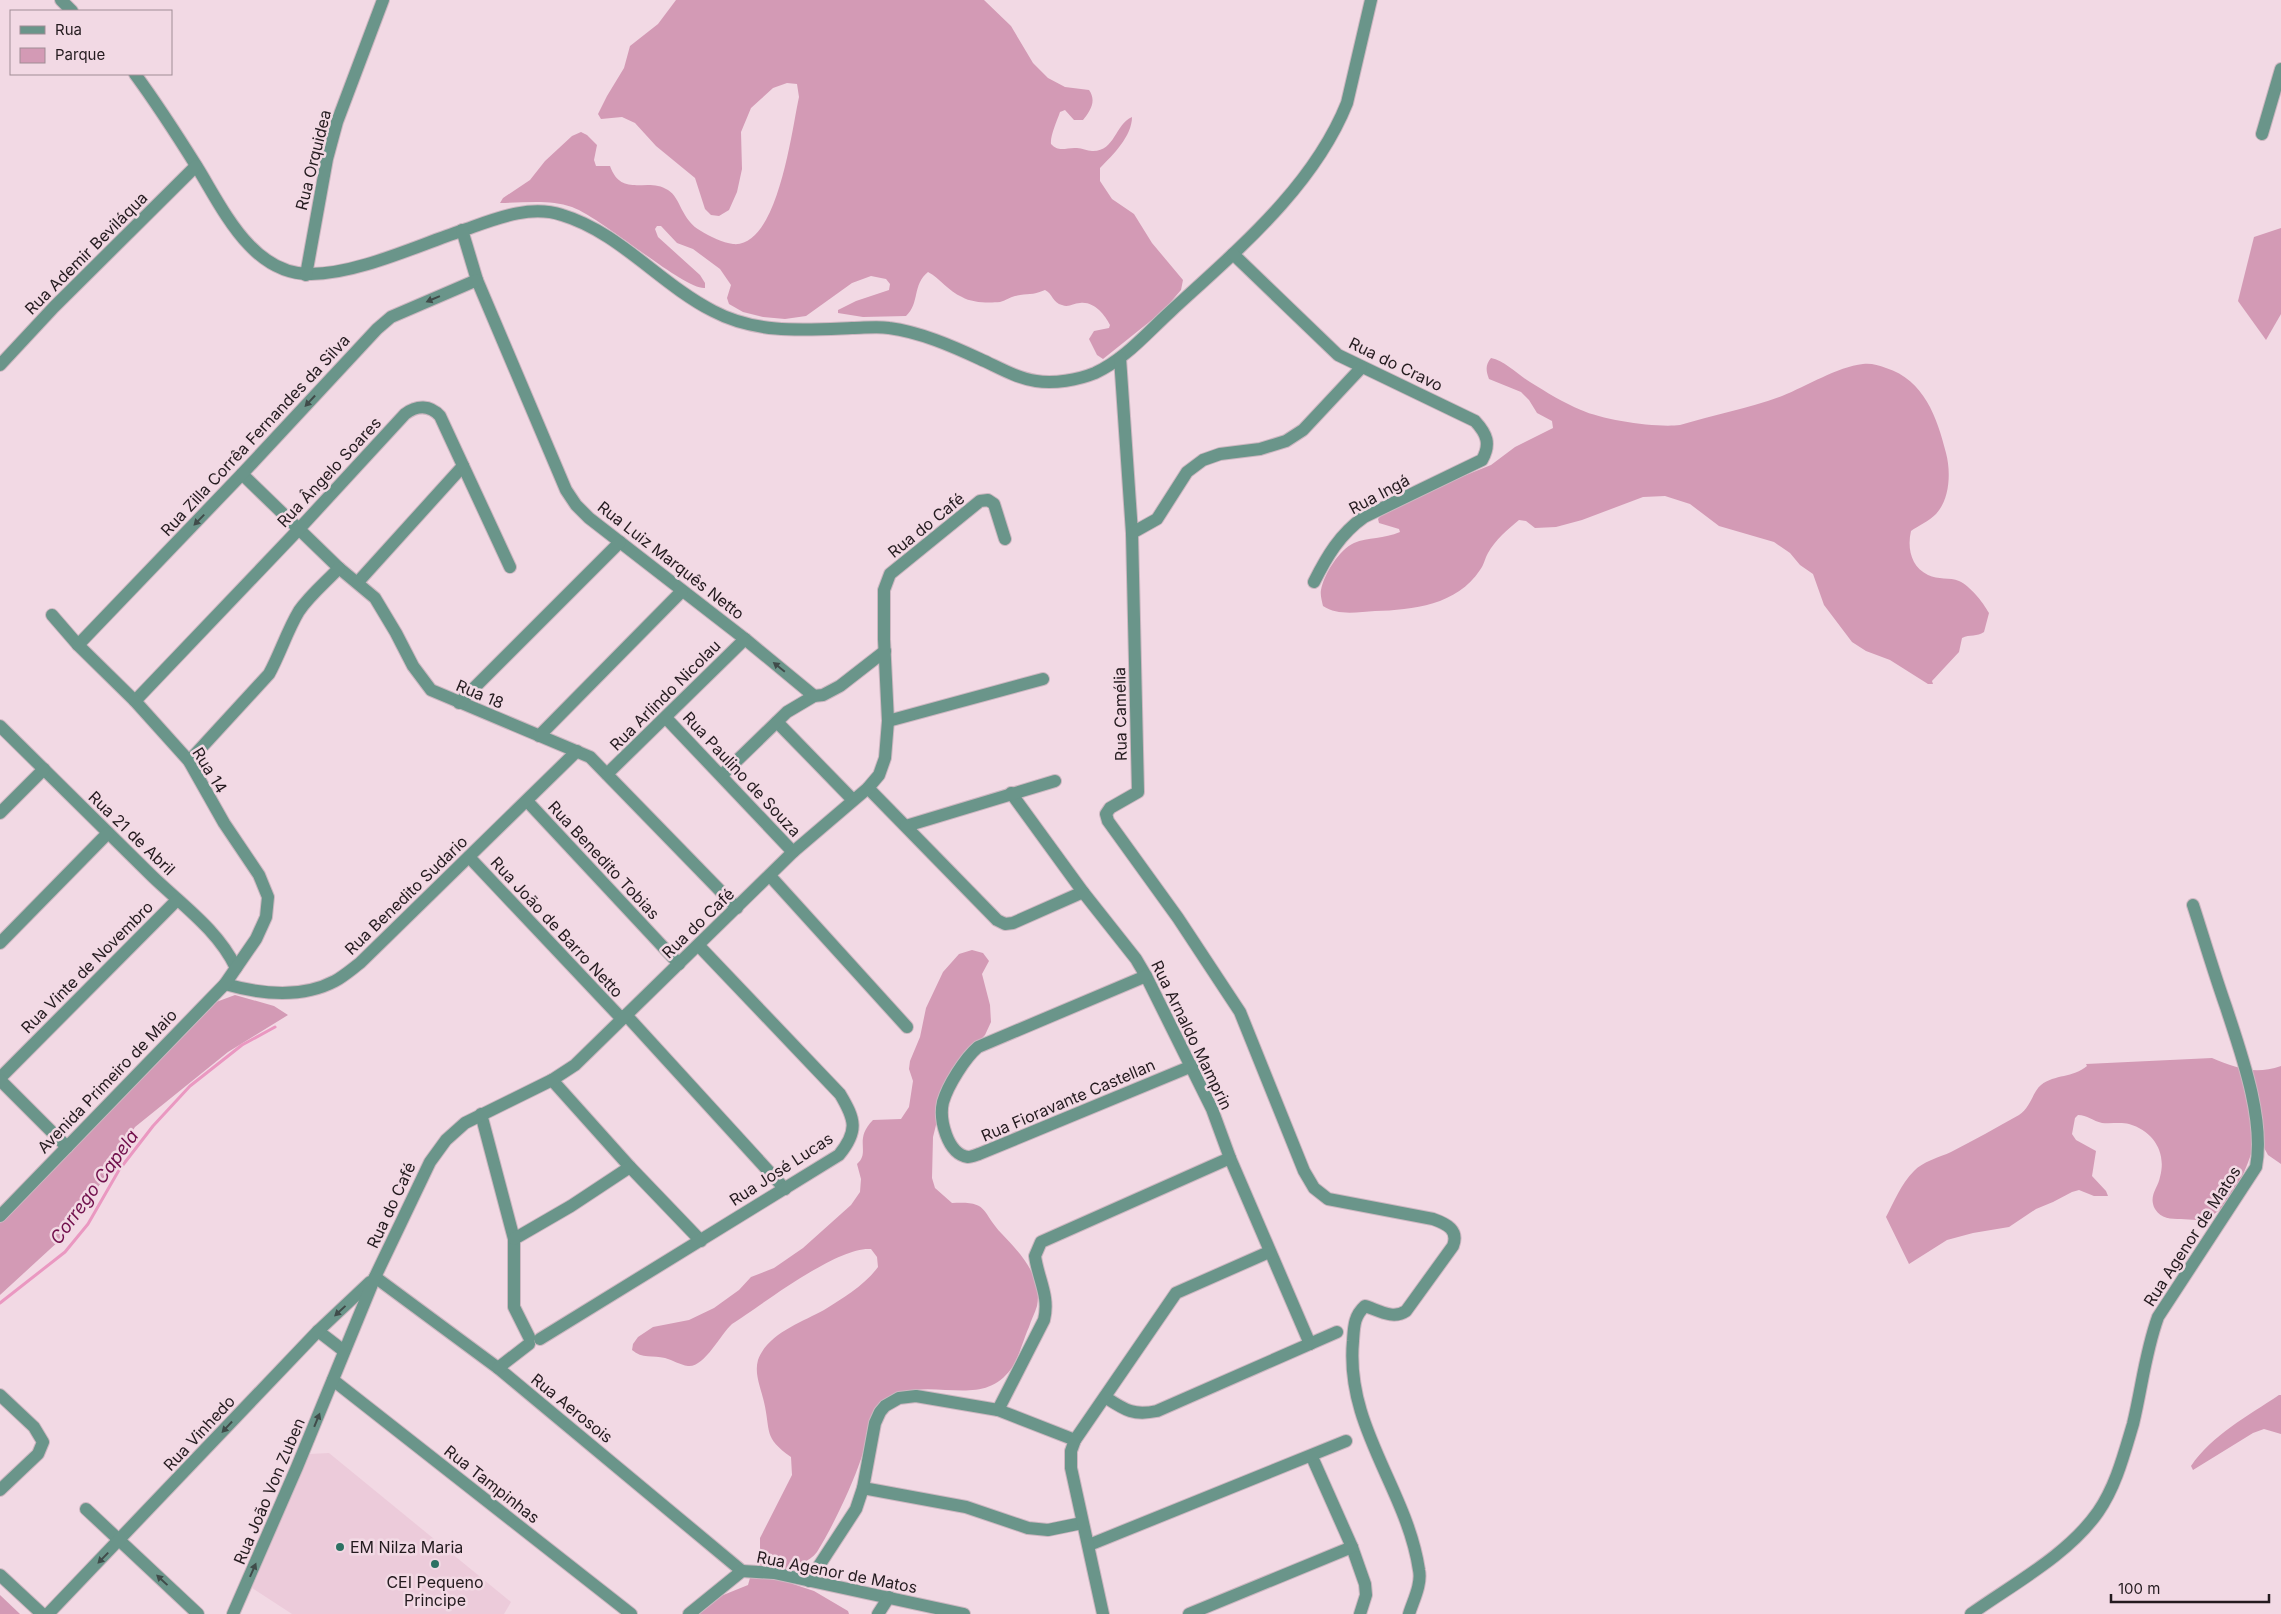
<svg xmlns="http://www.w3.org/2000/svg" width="2281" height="1614" font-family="Inter,sans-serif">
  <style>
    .built { fill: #eccbda }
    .green { fill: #d39ab5 }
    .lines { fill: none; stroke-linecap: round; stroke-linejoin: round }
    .stream { stroke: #ea98c1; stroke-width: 3 }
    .minor-casing { stroke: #cdb7c1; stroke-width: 14 }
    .minor { stroke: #6a958a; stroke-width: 12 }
    .oneway { fill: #404c4a }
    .poi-dot { fill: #2d7163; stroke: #f2d9e4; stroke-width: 2 }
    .labels { text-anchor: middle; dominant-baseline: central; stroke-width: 5; stroke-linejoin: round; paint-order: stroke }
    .street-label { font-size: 16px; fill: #241b1f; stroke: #f2d9e4 }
    .poi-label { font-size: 16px; fill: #241b1f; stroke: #f2d9e4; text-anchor: start }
    .water-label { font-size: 18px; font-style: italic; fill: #71104c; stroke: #f2d9e4 }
  </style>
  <rect width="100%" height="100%" fill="#f2d9e4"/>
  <polygon class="built" points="329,1453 511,1602 504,1614 292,1614 252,1588 309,1454"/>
  <g class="green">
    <path d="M676,0H984L1011,26L1033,63L1048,78L1065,87L1089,90C1097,101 1090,111 1083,120H1074L1065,110L1060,112C1057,121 1050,136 1051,144C1059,153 1067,147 1077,148C1082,148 1087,151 1092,151C1115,152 1115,124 1132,117C1132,136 1113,155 1100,168V181L1112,199L1134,214L1152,243L1183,280L1181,290L1163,311L1103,359L1097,355L1089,339L1094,331L1109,328L1110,325C1105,315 1094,301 1080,303C1073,303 1069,308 1062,305C1053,303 1052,293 1045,290C1031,296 1028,293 1015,296C1010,297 1005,301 1000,302C989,303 972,303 962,297C948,291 941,279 928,272C912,285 920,303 906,316L863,317L838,313V310L856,301L889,290L890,284L886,279L871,276L852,283L806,316L785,319L763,317L743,312L729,304L727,298L731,285L720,269L693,249L677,243L661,226H657L655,229L658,237L700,275L705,283V288C684,290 604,219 572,207C549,199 524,203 500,203L503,198L530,180L545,161L572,136L581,132L587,135L597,145L594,160L596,166H610C622,199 647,176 668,190C681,198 681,220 701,231C709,236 723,243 733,244C778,249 792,128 799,97L797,84L787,83L773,88L751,108L741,132L742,169L737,192L729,210L719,216L711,215L705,209L695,178L656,146L635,123L622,117L601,119L598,114L607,96L624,68L630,46L658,24Z"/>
    <polygon points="2281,228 2281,314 2266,340 2238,301 2254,237"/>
    <path d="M1491,358C1505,361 1517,374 1530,382C1546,392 1564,403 1581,410C1603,420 1656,428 1680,425C1714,415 1749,408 1782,396C1807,386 1837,367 1863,364C1871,363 1878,365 1886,368C1924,380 1937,417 1946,453C1951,472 1950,499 1936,514C1929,521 1918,526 1911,531C1907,548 1911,567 1928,575C1938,580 1950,577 1959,581C1970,586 1983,602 1989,613L1984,632C1977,637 1970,634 1962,638L1959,652L1932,681L1933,684H1928L1890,660L1866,651L1852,642L1824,605L1813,574L1800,565L1790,553L1774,542L1719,526L1690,504L1665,496L1643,497L1582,520L1556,527L1535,528L1526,521L1519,520C1508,529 1495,540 1488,553C1485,558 1484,565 1480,570C1457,605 1413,610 1375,611C1358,612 1338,616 1323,606C1322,601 1320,595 1321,590C1324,574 1339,550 1354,543C1368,537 1384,539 1400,532L1399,529L1379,523L1378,519L1383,513L1416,495L1491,465L1515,447L1553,428L1552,421L1537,413L1529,400L1521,392L1489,379C1486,371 1485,365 1491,358Z"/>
    <path d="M972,950L983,953L989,961L982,974L990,1005L991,1022L985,1035L960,1062L943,1097L933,1137L932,1178L935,1188L952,1203C990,1201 980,1211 1002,1234C1020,1253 1043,1277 1037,1306C1035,1313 1031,1320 1029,1327C1023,1340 1019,1358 1011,1369C983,1408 936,1379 898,1394C894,1395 888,1397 885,1400C869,1419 869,1438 861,1459C852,1486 832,1528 817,1552C809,1563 794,1564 787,1574L788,1579L793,1584L814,1591L848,1611L849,1614H693L706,1602L748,1585L752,1571L760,1559V1538L792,1475L791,1457C763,1437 771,1432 764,1402C761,1388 754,1374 758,1360C767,1334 802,1322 824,1310C843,1298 865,1285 878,1267L877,1257L871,1249C837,1246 762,1305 732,1324C720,1335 704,1368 688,1366C680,1365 673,1360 665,1358C653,1355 642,1359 632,1350L633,1344L638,1337L653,1327L689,1320L714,1308L739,1290L751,1277L774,1268L803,1248L851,1205L860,1192L861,1179L857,1164C871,1152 853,1140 873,1120L901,1119L909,1107L913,1081L909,1069L910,1061L920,1037L926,1008L943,972L959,954Z"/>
    <polygon points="235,995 274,1006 288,1015 228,1052 135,1127 73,1228 0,1295 0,1222 208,1005"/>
    <path d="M2212,1058C2236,1068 2254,1075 2281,1066V1164L2268,1155L2257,1135C2250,1160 2233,1211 2204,1219C2198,1221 2188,1219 2181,1219C2171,1219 2161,1219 2155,1209C2148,1196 2158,1188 2160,1177C2167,1152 2153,1131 2129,1124C2121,1122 2111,1124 2102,1123C2093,1121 2087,1115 2078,1115L2075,1118L2072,1134L2076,1140L2096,1151L2092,1176L2106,1191L2108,1196H2094L2079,1190L2072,1192L2053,1202L2036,1209L2009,1227L1973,1233L1947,1240L1909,1264L1886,1217C1894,1202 1901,1184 1914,1171C1922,1162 1940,1157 1951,1152C1974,1140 1996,1128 2019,1115C2031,1107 2033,1091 2041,1085C2055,1074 2073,1078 2087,1066L2086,1064Z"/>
    <path d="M2279,1395H2281V1434L2264,1429L2253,1433L2193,1470L2191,1466C2212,1435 2248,1416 2279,1395Z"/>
    <polygon points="0,1595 20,1614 0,1614"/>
  </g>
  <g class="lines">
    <polyline class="stream" points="0,1303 65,1252 88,1224 119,1170 153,1126 190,1086 242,1045 275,1027"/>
    <defs>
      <g id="minor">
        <polyline points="61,0 72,11"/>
        <path d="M135,74C157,104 177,135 197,167C223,209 252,275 311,274C357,274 416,246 461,231C493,220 528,204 562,215C619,232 660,284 713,311C756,334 804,330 852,328C864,328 877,326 889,328C920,332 952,346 980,359C998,367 1016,378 1036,381C1054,384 1078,380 1095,373C1124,360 1147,333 1170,312C1236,251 1313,188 1347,103L1371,0"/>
        <polyline points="2262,134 2281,69"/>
        <polyline points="462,230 477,280 566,490 576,505 589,518 745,639 814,696"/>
        <path d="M1233,254L1338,355L1475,421C1487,434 1491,444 1482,460L1364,517C1340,534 1327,556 1314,582"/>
        <polyline points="306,275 327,159 337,122 383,0"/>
        <path d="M1120,358L1132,533L1138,792L1110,808L1106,814L1108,821L1178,918L1240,1012L1304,1171L1314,1188L1328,1199L1433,1219C1447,1224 1459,1230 1453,1246L1406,1311C1393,1320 1378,1310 1365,1306C1354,1316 1354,1326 1353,1341C1345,1427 1407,1489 1419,1570C1422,1584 1413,1601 1409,1614"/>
        <polyline points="0,365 54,307 196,166"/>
        <polyline points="242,474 339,568 375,598 396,633 413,666 431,690 590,757 737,908"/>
        <polyline points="1132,533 1157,519 1187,472 1203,460 1220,454 1260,449 1286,441 1303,430 1361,368"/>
        <polyline points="358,582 463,466"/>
        <polyline points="78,645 242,474 377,329 391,317 477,280"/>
        <path d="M135,701L299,529L405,414C417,405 430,405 440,416L510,567"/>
        <polyline points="459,703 620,542"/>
        <polyline points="666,718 793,852"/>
        <polyline points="888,721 1043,679"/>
        <polyline points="777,722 853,800"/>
        <path d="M0,726C51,776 101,826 152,876C182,905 218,930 236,968"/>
        <polyline points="539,736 682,591"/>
        <path d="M189,761L269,674C280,654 287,631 299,611C310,595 326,582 339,568"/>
        <polyline points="607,774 745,639"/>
        <polyline points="722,775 787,712 814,696 823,695 840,686 885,651"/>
        <polyline points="868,788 997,920 1005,924 1013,923 1083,892"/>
        <polyline points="1011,793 1083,892 1136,959 1146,976 1212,1109 1230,1158 1310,1344"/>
        <polyline points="527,801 679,964"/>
        <polyline points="0,813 44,769"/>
        <polyline points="906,826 1055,781"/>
        <polyline points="469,857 622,1019"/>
        <polyline points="770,876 907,1027"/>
        <polyline points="0,943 108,833"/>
        <path d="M1146,976L978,1047C965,1058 948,1085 943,1102C939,1119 947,1154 968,1157C971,1157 976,1155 979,1154L1192,1066"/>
        <path d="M225,984C260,994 301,999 335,981C344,976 352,969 360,963L577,751"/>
        <polyline points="626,1015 785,1189"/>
        <polyline points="0,1078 177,900"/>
        <polyline points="0,1080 67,1147"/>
        <polyline points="552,1080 630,1167 701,1241"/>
        <polyline points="481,1114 514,1239 514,1307 529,1337"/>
        <polyline points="0,1216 225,984 256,939 266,917 268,897 259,875 224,823 189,761 135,701 78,645 52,615"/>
        <polyline points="514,1239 571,1206 630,1167"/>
        <polyline points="375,1277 498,1368 742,1571"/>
        <polyline points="318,1331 344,1351"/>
        <path d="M540,1339L839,1155C859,1131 855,1119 840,1094L699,946"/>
        <polyline points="498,1368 529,1344"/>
        <polyline points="333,1380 631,1614"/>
        <polyline points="0,1395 34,1427 43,1442 38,1454 0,1490"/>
        <path d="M1105,1397C1125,1410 1133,1416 1157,1411L1337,1332"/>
        <path d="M998,1410L1044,1320C1050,1296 1038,1279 1035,1256L1041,1242L1230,1158"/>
        <polyline points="1312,1457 1352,1547 1365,1584 1366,1595 1360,1614"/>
        <polyline points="863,1488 966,1507 1028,1528 1048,1530 1082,1523"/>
        <polyline points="86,1509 198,1614"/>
        <polyline points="1089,1545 1346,1441"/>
        <polyline points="0,1575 42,1614"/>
        <polyline points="809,1581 856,1509 863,1488 875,1423 880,1412 885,1406 899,1398 916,1396 998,1410 1075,1440"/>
        <polyline points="48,1614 318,1331 370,1282"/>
        <polyline points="233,1614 297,1467 375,1277 430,1162 446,1140 465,1123 552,1080 575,1065 793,852 868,788 879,775 885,758 888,721 884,639 884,590 890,574 980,501 988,500 994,504 1005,539"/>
        <polyline points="689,1614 742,1571 774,1573 964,1614"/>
        <polyline points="878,1614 889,1597"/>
        <polyline points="1103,1614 1071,1468 1071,1451 1075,1440 1176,1293 1269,1252"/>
        <polyline points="1189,1614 1352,1547"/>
        <path d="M1971,1614C2013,1584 2068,1555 2098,1512C2116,1486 2124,1454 2133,1424C2142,1387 2145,1353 2158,1317L2256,1167C2265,1119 2241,1053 2226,1007C2214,973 2204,939 2193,905"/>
      </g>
    </defs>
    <use href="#minor" class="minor-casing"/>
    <use href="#minor" class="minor"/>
  </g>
  <defs><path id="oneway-solid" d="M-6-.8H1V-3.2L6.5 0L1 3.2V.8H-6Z" transform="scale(1.25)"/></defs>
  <g class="oneway">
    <use href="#oneway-solid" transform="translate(433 299) rotate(157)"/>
    <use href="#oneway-solid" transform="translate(310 401) rotate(133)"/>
    <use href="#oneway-solid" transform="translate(199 520) rotate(134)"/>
    <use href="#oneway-solid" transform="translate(779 667) rotate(-141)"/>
    <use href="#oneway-solid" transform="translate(340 1311) rotate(137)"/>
    <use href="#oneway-solid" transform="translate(317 1420) rotate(-68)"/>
    <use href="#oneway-solid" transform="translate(227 1427) rotate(133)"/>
    <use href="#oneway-solid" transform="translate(103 1558) rotate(134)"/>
    <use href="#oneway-solid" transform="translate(253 1570) rotate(-66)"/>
    <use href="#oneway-solid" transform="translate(162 1580) rotate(-137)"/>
  </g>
  <g class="poi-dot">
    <circle cx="340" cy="1547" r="5"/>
    <circle cx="435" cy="1564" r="5"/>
  </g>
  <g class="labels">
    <g class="street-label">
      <text transform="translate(313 160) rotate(-76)">Rua Orquidea</text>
      <text transform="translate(86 253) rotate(-45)">Rua Ademir Beviláqua</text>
      <text transform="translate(1396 364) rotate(26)">Rua do Cravo</text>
      <text transform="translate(255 435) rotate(-47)">Rua Zilla Corrêa Fernandes da Silva</text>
      <text transform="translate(329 472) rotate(-47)">Rua Ângelo Soares</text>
      <text transform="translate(1379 494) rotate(-28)">Rua Ingá</text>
      <text transform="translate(926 525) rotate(-39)">Rua do Café</text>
      <text transform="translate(671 560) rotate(38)">Rua Luiz Marquês Netto</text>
      <text transform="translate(480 694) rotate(23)">Rua 18</text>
      <text transform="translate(665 695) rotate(-45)">Rua Arlindo Nicolau</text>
      <text transform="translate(1120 714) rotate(-91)">Rua Camélia</text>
      <text transform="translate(210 770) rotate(58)">Rua 14</text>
      <text transform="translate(742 774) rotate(47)">Rua Paulino de Souza</text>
      <text transform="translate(132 833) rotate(44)">Rua 21 de Abril</text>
      <text transform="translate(604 860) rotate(47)">Rua Benedito Tobias</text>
      <text transform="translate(406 895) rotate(-44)">Rua Benedito Sudario</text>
      <text transform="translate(698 923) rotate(-44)">Rua do Café</text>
      <text transform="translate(557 927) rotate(47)">Rua João de Barro Netto</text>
      <text transform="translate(87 967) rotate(-45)">Rua Vinte de Novembro</text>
      <text transform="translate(1192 1035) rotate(64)">Rua Arnaldo Mamprin</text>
      <text transform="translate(107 1081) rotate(-46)">Avenida Primeiro de Maio</text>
      <text transform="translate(1068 1100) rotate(-23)">Rua Fioravante Castellan</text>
      <text transform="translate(781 1169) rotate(-33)">Rua José Lucas</text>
      <text transform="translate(391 1205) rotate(-65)">Rua do Café</text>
      <text transform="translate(2192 1236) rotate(-57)">Rua Agenor de Matos</text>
      <text transform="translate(572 1408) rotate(39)">Rua Aerosois</text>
      <text transform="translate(199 1433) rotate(-47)">Rua Vinhedo</text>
      <text transform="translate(492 1484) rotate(38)">Rua Tampinhas</text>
      <text transform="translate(269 1491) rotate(-67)">Rua João Von Zuben</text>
      <text transform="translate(837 1572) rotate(11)">Rua Agenor de Matos</text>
    </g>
    <g class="poi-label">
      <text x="350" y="1547">EM Nilza Maria</text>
      <text x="435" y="1582" text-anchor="middle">CEI Pequeno<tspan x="435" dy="18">Principe</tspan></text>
    </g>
    <g class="water-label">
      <text transform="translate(94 1187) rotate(-54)">Corrego Capela</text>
    </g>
  </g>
  <rect x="10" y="10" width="162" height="65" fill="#f2d9e4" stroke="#a08d95"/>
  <rect x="20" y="26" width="25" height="8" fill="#6a958a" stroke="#a08d95"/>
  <text x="55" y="35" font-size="15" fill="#241b1f">Rua</text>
  <rect x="20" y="48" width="25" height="15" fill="#d39ab5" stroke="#a08d95"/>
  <text x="55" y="60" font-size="15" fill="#241b1f">Parque</text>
  <path d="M2111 1594v8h158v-8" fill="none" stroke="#241b1f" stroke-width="2.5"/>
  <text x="2118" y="1594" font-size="15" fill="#241b1f" stroke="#f2d9e4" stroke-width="4" paint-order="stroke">100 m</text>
</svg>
